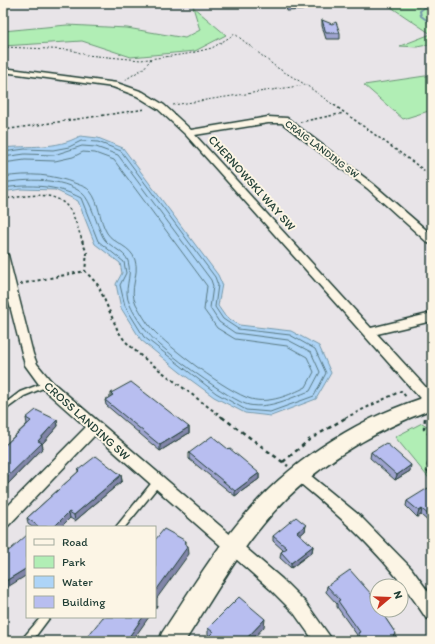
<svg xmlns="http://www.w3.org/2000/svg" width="435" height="644" font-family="Itim,sans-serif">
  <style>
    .green { fill: #b1eeb5; stroke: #689674 }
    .water { fill: #add4f7; stroke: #7498a9 }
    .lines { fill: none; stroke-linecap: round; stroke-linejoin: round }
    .shore { stroke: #587982; stroke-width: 1 }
    .stream { stroke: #7498a9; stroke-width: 2 }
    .lane-casing { stroke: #1f3d34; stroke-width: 3 }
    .street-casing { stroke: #1f3d34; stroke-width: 3 }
    .secondary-casing { stroke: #1f3d34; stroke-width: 3 }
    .path-far3 { stroke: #1f3d34; stroke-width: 1; stroke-dasharray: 2 2; stroke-linecap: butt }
    .path-far2 { stroke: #1f3d34; stroke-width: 1.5; stroke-dasharray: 2.5 2.5; stroke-linecap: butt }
    .path-far1 { stroke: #1f3d34; stroke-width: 2; stroke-dasharray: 3 3; stroke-linecap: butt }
    .path { stroke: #1f3d34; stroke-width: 2.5; stroke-dasharray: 4 4; stroke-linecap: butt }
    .lane { fill: #fcf5e5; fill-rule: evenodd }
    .street { fill: #fcf5e5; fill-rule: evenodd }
    .secondary { fill: #fcf5e5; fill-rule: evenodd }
    .wall { fill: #9ea3ce; stroke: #1f3d34 }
    .shaded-wall { fill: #8185a8; stroke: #1f3d34 }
    .building { fill: #b8bef0; stroke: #1f3d34 }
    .labels { text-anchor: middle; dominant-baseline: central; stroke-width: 4; stroke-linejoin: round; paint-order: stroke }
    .far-street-label { font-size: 10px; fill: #1f3d34; stroke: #fcf5e5 }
    .street-label { font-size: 12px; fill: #1f3d34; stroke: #fcf5e5 }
  </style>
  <rect width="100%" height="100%" fill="#e8e4e8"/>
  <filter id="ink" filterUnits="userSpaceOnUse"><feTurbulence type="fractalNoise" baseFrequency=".025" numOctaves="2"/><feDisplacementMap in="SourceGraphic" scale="8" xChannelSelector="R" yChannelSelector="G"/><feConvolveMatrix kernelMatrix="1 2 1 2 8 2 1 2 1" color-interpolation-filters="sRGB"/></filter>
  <g filter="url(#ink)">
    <g class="green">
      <polygon points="385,3 409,3 419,7 422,3 432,3 432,44 417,47 400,46 431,34"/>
      <polygon points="193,7 226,35 195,51 131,57 82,41 3,46 3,31 67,25 127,28 185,38 200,30"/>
      <polygon points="432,75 432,110 403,119 364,85"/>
      <polygon points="422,423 432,429 432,482 395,437"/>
    </g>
    <path class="water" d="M80,136L98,138L123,148L218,275L222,284L218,306L225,316L239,325L291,331L319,346L331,373L316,399L271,416L245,413L214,397L180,372L141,340L121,308L116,284L122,273L120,263L95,244L78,201L55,190L21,189L3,192V148C29,145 56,150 80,136Z"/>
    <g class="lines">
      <g class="shore">
        <path d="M3,152L25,149L53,150L69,147L81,141L98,142L121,151L215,277L218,285L215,307L223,319L238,329L290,335L315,349L326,373L314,396L270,412L246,410L216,393L144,337L125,306L120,285L126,273L124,262L98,241L81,198C56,185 31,184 3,188"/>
        <path d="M3,157L25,154L54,155L82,146L96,147L118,155L211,280L213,286L210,308L219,322L235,333L288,340L311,352L320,372L310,391C290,398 270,409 249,405C232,402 159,348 148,333C141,325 134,314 130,305C122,289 133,278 128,261C125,251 107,246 103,237C97,226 91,200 82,193C62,177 26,179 3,183"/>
        <path d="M3,163L25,160L55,161L73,157L83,152L95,153L114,160L207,286L204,310L217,328L235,339L287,346L307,357L314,372L306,387C290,395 269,404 251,399C227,392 170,348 152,329C146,322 141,313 136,304C128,289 140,275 135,260C131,246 114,244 107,233C99,220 100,203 90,191C87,187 82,186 77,184C52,174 30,173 3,177"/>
      </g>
      <polyline class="stream" points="425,3 426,6 420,11 421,16 432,24"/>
      <defs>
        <g id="lane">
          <polygon points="46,382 48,382 49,384 48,386 24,396 5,410 3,410 3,405 20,392"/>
          <polygon points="157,479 160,480 161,482 160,484 125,527 116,527 154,480"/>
          <polygon points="41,617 50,617 32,641 22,641 23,638"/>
        </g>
        <g id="street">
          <polygon points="3,68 117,83 143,92 164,105 191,130 268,117 287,118 373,184 432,235 432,244 428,243 367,188 282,123 268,123 195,135 371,328 432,313 432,321 377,334 432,394 432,408 427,406 186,135 158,109 137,96 113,87 3,72"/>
          <polygon points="3,252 8,255 33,354 37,364 51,381 282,579 306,603 333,641 314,641 294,613 270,589 95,435 8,526 3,527 3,511 86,427 41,387 25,365 3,278"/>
          <path d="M300,469L305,471L360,516L411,568L432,597V620L426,618C391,562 345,520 295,479L293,475L295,471Z"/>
        </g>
        <path id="secondary" d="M432,395V409C368,433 309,469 265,522C234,559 211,601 185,641H159L162,633C190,591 216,547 250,509C298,455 363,416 432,395Z"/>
      </defs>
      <use href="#lane" class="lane-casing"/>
      <use href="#street" class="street-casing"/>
      <use href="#secondary" class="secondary-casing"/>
      <g class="path-far3">
        <polyline points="3,47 72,50 86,55 141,60 187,54 212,48 235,34 276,67 306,85 335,106"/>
        <polyline points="125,80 144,68 151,59"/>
        <polyline points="173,105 305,85"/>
      </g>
      <g class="path-far2">
        <polyline points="334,105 432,176"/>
        <polyline points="300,122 344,113"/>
        <polyline points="3,130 146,109"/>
        <path d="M3,199C23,197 50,189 66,205C75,214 78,231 83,242"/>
      </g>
      <g class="path-far1">
        <polyline points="82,241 87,253 85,271 98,285 118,331 125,341 141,356 223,418"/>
        <polyline points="20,284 85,271"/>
        <polyline points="345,418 401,391 407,398"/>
      </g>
      <g class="path">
        <polyline points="222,417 288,466"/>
        <polyline points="425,418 424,429 432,437"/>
        <polyline points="432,439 427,471 432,477"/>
        <polyline points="283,462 309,440 347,417"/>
      </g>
      <use href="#lane" class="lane"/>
      <use href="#street" class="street"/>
      <use href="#secondary" class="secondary"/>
    </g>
    <g class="wall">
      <polygon points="285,3 302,3 303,5 303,10 287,11"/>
      <polygon points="322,20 340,33 340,39 326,39 322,26"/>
      <polygon points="111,393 189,427 189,433 160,451 106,405 105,400 111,396"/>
      <polygon points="26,418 57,420 58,426 42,444 43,448 3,489 3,447 27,424"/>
      <polygon points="371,452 410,471 395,480 370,458"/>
      <polygon points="189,453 259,473 259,479 235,496 189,459"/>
      <polygon points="78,470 121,475 122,481 75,521 70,518 61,527 32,527 28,524 27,518 78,472"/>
      <polygon points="432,491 432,525 421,515 417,517 406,506 407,501"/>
      <polygon points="306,525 305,531 300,535 313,546 312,552 291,568 280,558 281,552 283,550 273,541 273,536"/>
      <polygon points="327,586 371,597 396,634 395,639 396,641 358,641 356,638 357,635 337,607 337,604 326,592"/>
      <polygon points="264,627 209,636 208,636 208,628"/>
    </g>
    <g class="shaded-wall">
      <polygon points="57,420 58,426 42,444 43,448 3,489 3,481 38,441"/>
      <polygon points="189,427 189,433 160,451 160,445"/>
      <polygon points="411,465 410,471 395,480 397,475"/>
      <polygon points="259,473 259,479 235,496 235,491"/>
      <polygon points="121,475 122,481 75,521 74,515"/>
      <polygon points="422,509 421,515 417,517 419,511"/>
      <polygon points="69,512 70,518 61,527 54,527"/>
      <polygon points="306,525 305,531 297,538 297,532"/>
      <polygon points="186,541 186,549 188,546 189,554 157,598 157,606 155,609 155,592"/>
      <polygon points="313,546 312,552 291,568 291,563"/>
      <polygon points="27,568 27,575 6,588 6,593 3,594 4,582"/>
      <polygon points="143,617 149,617 132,641 126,641"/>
      <polygon points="265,619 264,627 251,641 244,641"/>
    </g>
    <g class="building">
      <polygon points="287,3 302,3 303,5 288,5"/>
      <polygon points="322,20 332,24 336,22 340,33 326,33"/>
      <polygon points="131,382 189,427 160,445 105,400 113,395 111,393"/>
      <polygon points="36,410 57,420 38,441 42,443 3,481 3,447 31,421 26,418"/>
      <polygon points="212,436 228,449 229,448 259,473 235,491 189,453"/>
      <polygon points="386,443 411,465 397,475 371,452"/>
      <polygon points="96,456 121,475 74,515 69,512 54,527 37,527 38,526 27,518 79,471 78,470"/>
      <polygon points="428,488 432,491 432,518 422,509 419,511 407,501"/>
      <polygon points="296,517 306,525 297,532 313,546 291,563 281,552 287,548 273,536"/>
      <polygon points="164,529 186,541 184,543 188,546 155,592 155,540"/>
      <polygon points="27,535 27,568 4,582 5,587 3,588 3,554 11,549"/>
      <polygon points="350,570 372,595 371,596 377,606 377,610 380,610 396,634 393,636 396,641 363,641 358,633 360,632 338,601 340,600 327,586"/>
      <polygon points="239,597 265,619 244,641 204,641 213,632 208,628"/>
      <polygon points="103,617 143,617 126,641 122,640 122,641 84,641"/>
    </g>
  </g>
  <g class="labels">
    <g class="far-street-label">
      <text transform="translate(322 149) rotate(37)">CRAIG LANDING SW</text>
    </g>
    <g class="street-label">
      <text transform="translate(252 183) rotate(48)">CHERNOWSKI WAY SW</text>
      <text transform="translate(87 421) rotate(42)">CROSS LANDING SW</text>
    </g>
  </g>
  <rect width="435" height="644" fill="none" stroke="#fcf5e5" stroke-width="16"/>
  <rect x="8" y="8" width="419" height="628" fill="none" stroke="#1f3d34" stroke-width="1.5" filter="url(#ink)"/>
  <rect x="26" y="526" width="130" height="92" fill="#fcf5e5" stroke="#a4ab9e"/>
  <rect x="34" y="539" width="20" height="6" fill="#fcf5e5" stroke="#a4ab9e"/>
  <text x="62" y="546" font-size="12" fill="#1f3d34">Road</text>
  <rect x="34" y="556" width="20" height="12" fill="#b1eeb5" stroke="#a4ab9e"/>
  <text x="62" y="566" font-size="12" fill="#1f3d34">Park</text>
  <rect x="34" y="576" width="20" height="12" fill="#add4f7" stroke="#a4ab9e"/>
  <text x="62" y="586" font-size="12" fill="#1f3d34">Water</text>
  <rect x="34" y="596" width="20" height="12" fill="#b8bef0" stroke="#a4ab9e"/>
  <text x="62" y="606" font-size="12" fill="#1f3d34">Building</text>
  <g transform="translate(389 598) rotate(71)"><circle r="19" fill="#fcf5e5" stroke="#a4ab9e"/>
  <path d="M0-3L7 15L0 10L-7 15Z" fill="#c8321e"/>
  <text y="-6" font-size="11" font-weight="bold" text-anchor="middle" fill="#1f3d34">N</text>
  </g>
</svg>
